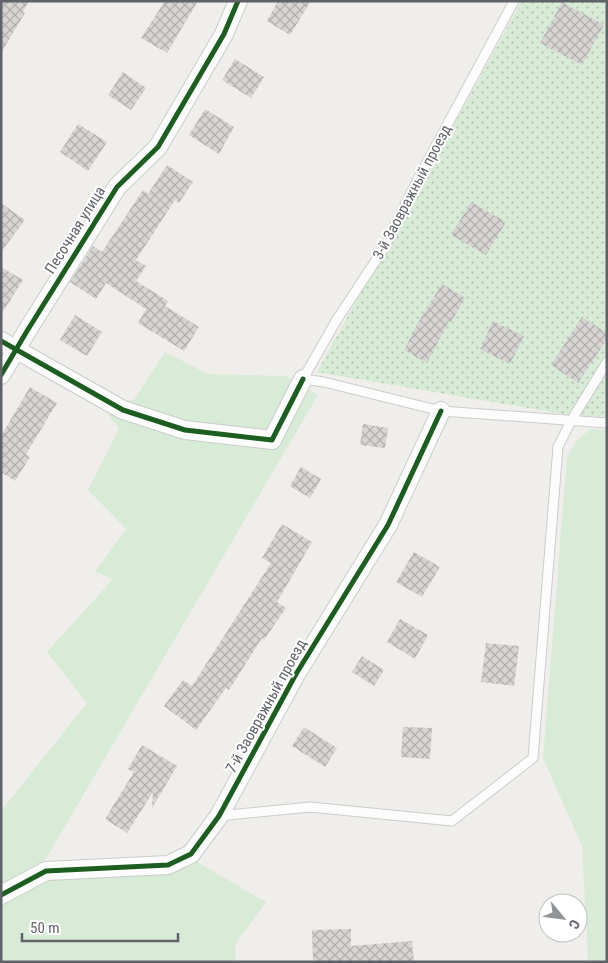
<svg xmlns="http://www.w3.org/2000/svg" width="608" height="963" font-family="'Roboto Condensed',sans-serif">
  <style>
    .grass { fill: #d8ebd6 }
    .park { fill: url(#park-dots) }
    .building { fill: url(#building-cross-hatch) }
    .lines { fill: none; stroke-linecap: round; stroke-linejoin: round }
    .lane-casing { stroke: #cbcccc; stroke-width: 11 }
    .street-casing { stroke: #cbcccc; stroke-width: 20 }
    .lane { stroke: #fdfcfc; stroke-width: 9 }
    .street { stroke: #fdfcfc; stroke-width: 18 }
    .cycleway-casing { stroke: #fff; stroke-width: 8 }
    .cycleway { stroke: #1b5e20; stroke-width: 5 }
    .labels { text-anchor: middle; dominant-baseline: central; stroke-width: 4; stroke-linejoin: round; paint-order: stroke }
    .street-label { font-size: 15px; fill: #5f6368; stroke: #fff }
  </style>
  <defs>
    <pattern id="park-dots" width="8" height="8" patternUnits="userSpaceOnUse" patternTransform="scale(1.25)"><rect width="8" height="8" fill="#d8ebd6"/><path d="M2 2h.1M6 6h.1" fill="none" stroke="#b2c2b1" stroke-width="1.8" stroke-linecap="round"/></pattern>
    <pattern id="building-cross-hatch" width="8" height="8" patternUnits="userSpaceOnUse" patternTransform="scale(1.25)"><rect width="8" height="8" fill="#d6d5d3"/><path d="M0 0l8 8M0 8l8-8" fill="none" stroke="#b1b0af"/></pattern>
  </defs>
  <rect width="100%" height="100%" fill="#efeeea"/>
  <g class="grass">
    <polygon points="165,352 208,374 286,376 318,395 44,862 192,859 266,902 235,945 236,962 1,962 1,811 87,703 47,652 113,579 95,572 126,529 88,490 119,429 106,411 112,400 134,400"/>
    <polygon points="590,429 607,430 607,962 588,962 582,846 543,758 567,456 576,442"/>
  </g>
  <polygon class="park" points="522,1 607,1 607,417 569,415 317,372"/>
  <g class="building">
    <polygon points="1,1 29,1 23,12 25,13 1,53"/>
    <polygon points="165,1 198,1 167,53 141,38"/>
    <polygon points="278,1 311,1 290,35 267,21"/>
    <polygon points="562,2 604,25 582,65 540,43"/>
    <polygon points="235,59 264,77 251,98 222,80"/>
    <polygon points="123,72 146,88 131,110 108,95"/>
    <polygon points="205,109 234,127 219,154 189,135"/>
    <polygon points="78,124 107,142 88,171 60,152"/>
    <polygon points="167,165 193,182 179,203 175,200 136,260 146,266 136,281 168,301 165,306 199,327 184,351 138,323 146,309 106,283 96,299 70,282 93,246 102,252 143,190 148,194"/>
    <polygon points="471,202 506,222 486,255 451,235"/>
    <polygon points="1,203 25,220 1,252"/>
    <polygon points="1,267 23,280 1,315"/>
    <polygon points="442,284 465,298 451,322 449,321 427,363 404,350 419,321"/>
    <polygon points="75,315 102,332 87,356 60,340"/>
    <polygon points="582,317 607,333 607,339 578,383 551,365"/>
    <polygon points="493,321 524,336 510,364 480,349"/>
    <polygon points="30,387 57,403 26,454 30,457 15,481 1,472 1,436"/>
    <polygon points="363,424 388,428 385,448 360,445"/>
    <polygon points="301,467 321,479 310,498 290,486"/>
    <polygon points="282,524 312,542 277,602 286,608 264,640 262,638 229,690 226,688 196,730 164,706 183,680 192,686 271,563 262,558"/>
    <polygon points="414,552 440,567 422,597 396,582"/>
    <polygon points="400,619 428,635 415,659 387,642"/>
    <polygon points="486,643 519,646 514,686 481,682"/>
    <polygon points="362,656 384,670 374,686 352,672"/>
    <polygon points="304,727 337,748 325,767 292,746"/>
    <polygon points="403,727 432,728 430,759 401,757"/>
    <polygon points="142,745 177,766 152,808 153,792 127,833 105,819 134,772 128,769"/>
    <polygon points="351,929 351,946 412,941 414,962 313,962 312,930"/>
  </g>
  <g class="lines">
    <defs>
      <g id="lane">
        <polyline points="514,1 417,181 384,248 336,321 303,379 324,382 441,411 607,423"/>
        <polyline points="219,816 310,807 452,821 533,758 558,447 571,421 607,362"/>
      </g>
      <g id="street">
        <polyline points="1,341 123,410 185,430 272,440 303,379"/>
        <polyline points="1,375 27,331 117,187 158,147 224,34 238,1"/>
        <polyline points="1,895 46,871 168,865 191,854 219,816 296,674 388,525 441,411"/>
      </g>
    </defs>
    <use href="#lane" class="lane-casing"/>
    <use href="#street" class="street-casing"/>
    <use href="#lane" class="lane"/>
    <use href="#street" class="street"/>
    <defs>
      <g id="cycleway">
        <polyline points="1,341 123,410 185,430 272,440 303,379"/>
        <polyline points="1,375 27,331 117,187 158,147 224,34 238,1"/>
        <polyline points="1,895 46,871 168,865 191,854 219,816 296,674 388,525 441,411"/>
      </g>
    </defs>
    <use href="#cycleway" class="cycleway-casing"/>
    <use href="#cycleway" class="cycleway"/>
  </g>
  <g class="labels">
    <g class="street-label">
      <text transform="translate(412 192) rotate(-62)">3-й Заовражный проезд</text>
      <text transform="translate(75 230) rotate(-58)">Песочная улица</text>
      <text transform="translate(266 706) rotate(-61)">7-й Заовражный проезд</text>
    </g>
  </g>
  <rect width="608" height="963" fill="none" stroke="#5f6368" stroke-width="5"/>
  <g transform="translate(563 918) rotate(119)"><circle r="24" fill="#ffffff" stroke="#bfc1c3"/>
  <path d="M0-4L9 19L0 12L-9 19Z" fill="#919496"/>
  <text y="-8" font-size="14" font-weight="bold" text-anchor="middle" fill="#5f6368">С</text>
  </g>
  <path d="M22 933v8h156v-8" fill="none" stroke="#5f6368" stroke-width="2.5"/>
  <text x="30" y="933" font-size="15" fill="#5f6368" stroke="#ffffff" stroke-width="4" paint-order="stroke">50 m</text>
</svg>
